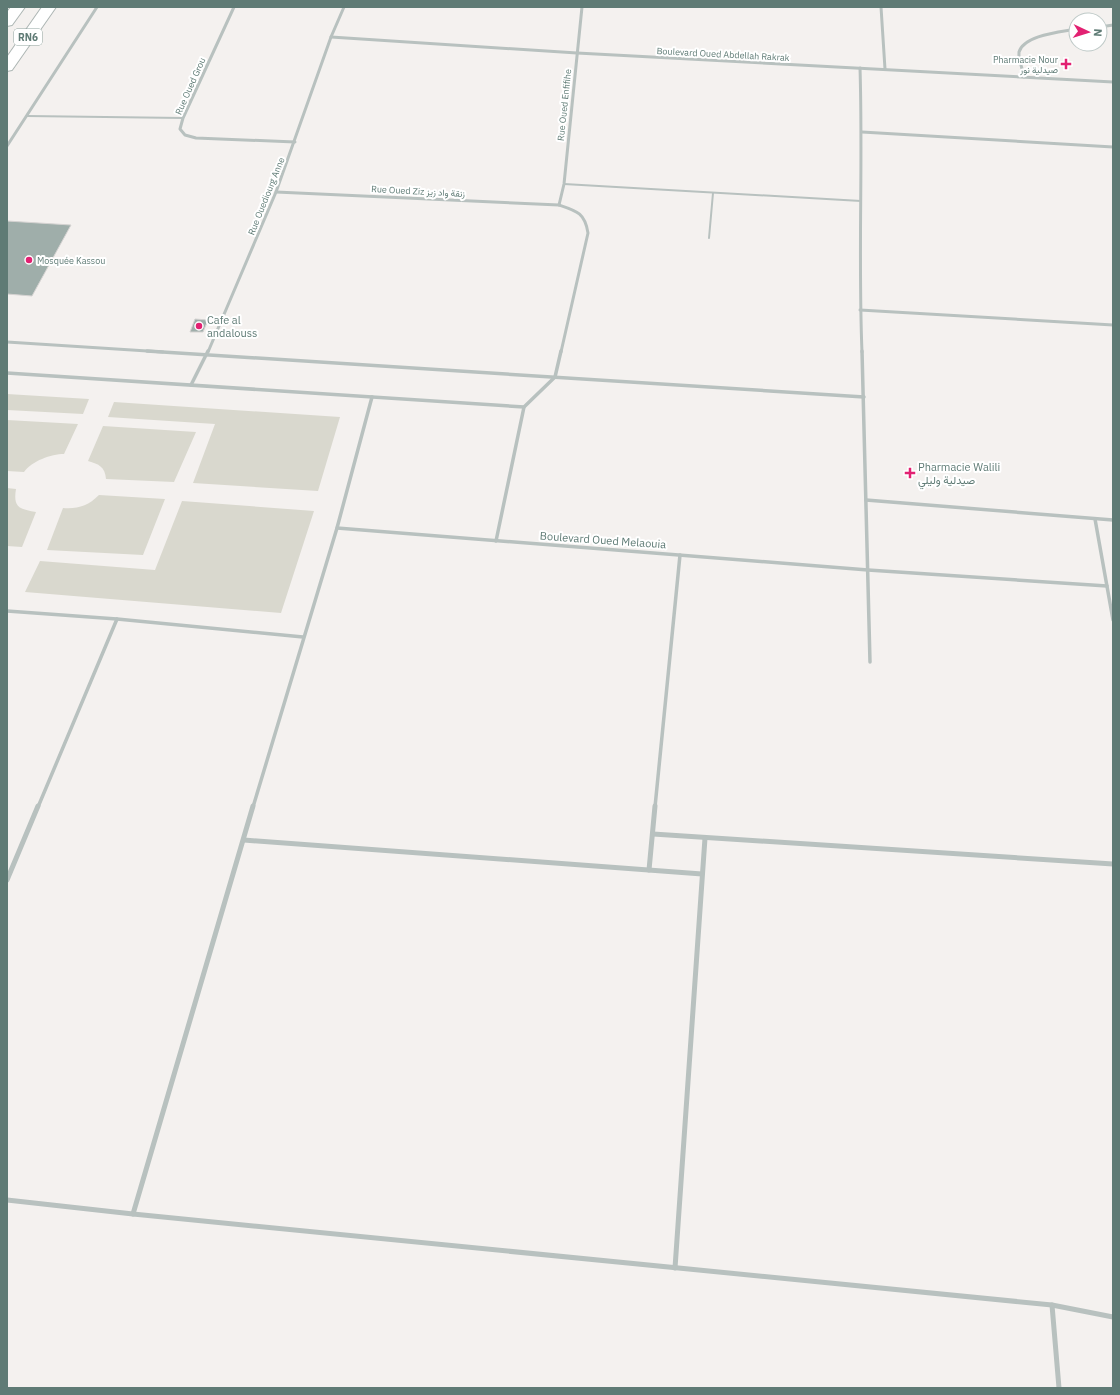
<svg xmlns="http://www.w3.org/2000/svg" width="1120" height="1395" font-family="'IBM Plex Sans',Vazirmatn,sans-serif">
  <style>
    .green { fill: #d9d8ce }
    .building { fill: #9faeaa; stroke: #d5d3d2 }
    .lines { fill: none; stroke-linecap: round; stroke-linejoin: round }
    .primary-casing { stroke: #acb5b3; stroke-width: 2 }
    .lane { stroke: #b8c1bf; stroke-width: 2 }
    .street-far2 { stroke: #b8c1bf; stroke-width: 3 }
    .street-far1 { stroke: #b8c1bf; stroke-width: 3.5 }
    .street { stroke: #b8c1bf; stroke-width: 5 }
    .primary { fill: #fff; fill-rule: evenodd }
    .poi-dot { fill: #e22172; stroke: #fff; stroke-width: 1.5 }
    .labels { text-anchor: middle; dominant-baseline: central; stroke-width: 4; stroke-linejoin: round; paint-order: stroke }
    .far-street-label { font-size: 9px; fill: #5f7b75; stroke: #fff }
    .far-poi-label { font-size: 9px; fill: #5f7b75; stroke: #fff; text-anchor: end }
    .shield { fill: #fff; stroke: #8fa39e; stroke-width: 1 }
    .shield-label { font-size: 10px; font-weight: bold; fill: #5f7b75 }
    .poi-label { font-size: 11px; fill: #5f7b75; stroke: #fff; text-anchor: start }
    .street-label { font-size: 11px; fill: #5f7b75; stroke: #fff }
  </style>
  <rect width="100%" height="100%" fill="#f4f1ef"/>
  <g class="green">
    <polygon points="7,394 89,399 83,414 7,410"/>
    <polygon points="114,402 340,417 318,491 193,483 215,424 108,417"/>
    <path d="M7,420L78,424L64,454C51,454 32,461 24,472L7,471Z"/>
    <path d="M103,426L196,432L174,482L106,479C105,467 99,464 88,461Z"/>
    <path d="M7,488L16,489C13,507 19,509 36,512L22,547L7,546Z"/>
    <path d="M99,495L165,499L143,555L47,550L63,508C78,509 88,506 99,495Z"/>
    <polygon points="182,501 314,511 281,613 25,592 40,561 155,570"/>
  </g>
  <g class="building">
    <polygon points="7,221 71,225 32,296 7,294"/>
    <polygon points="195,319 208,320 203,332 190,332"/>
  </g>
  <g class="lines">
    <defs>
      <g id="primary">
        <polygon points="11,7 25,7 12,25 7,26 7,12"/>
        <polygon points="42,7 56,7 12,70 7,71 7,57"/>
      </g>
    </defs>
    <use href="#primary" class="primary-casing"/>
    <g class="lane">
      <polyline points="27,116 183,118"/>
      <polyline points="564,184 861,201"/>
      <polyline points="709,238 713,193"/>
    </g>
    <g class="street-far2">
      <polyline points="234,7 183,118 180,129 185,135 196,138 295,142"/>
      <polyline points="881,7 885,69"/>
      <polyline points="1100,27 1113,25"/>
      <polyline points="331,37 577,53 1113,82"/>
      <path d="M860,68C863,163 858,257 862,352"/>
      <path d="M1024,77C1023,69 1018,60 1019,52C1024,35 1061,32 1076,29"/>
      <polyline points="862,132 1113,147"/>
      <polyline points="7,146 97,7"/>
      <path d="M276,192L559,205C577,211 585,213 588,233L561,352"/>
      <polyline points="559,205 564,184 582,7"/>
      <polyline points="860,310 1113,325"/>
      <polyline points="7,342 163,352"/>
      <polyline points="208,352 276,192 331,37 344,7"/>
    </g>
    <g class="street-far1">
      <polyline points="147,351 864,397"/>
      <polyline points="862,351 870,662"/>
      <polyline points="7,373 524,407"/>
      <polyline points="191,385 208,351"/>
      <polyline points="866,500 1113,520"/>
      <polyline points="1095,519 1113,620"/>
      <polyline points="337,528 868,570 1107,586"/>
      <polyline points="496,541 524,407 555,377 561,351"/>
      <polyline points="7,611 117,619 303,637"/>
      <polyline points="38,807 117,619"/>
      <polyline points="253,807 337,528 372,397"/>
      <polyline points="655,807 680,555"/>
    </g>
    <g class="street">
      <polyline points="653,834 1113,864"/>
      <polyline points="244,840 702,874"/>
      <polyline points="649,870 655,806"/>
      <polyline points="7,880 38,806"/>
      <polyline points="7,1200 133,1214 1052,1305 1113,1317"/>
      <polyline points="133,1214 253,806"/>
      <polyline points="675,1268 705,838"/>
      <polyline points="1052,1305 1059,1388"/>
    </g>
    <use href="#primary" class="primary"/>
  </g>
  <g class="poi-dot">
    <path d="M1064 58h4v4h4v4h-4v4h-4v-4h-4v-4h4z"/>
    <circle cx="29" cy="260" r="4"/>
    <circle cx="199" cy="326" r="4"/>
    <path d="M908 467h4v4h4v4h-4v4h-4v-4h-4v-4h4z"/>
  </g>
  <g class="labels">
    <g class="far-street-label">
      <text transform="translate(723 54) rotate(3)">Boulevard Oued Abdellah Rakrak</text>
      <text transform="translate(190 86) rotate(-66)">Rue Oued Grou</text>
      <text transform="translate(564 105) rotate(-84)">Rue Oued Enfifihe</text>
      <text transform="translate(418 191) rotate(3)">Rue Oued Ziz زنقة واد زيز</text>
      <text transform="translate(266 196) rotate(-68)">Rue Ouediourg Anne</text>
    </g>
    <g class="far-poi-label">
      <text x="1058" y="59">Pharmacie Nour<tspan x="1058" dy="10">صيدلية نور</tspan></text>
      <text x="37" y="260" text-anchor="start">Mosquée Kassou</text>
    </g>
    <rect class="shield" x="14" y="29" width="28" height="16" rx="3"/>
    <g class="shield-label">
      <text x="28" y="37">RN6</text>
    </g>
    <g class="poi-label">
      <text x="207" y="320">Cafe al<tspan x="207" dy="13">andalouss</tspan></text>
      <text x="918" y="467">Pharmacie Walili<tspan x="918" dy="13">صيدلية وليلي</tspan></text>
    </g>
    <g class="street-label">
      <text transform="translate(603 540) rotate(4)">Boulevard Oued Melaouia</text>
    </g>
  </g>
  <rect width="1120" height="1395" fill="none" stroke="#5f7b75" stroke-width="16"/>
  <g transform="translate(1088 32) rotate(94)"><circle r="19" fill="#ffffff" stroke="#bfcac8"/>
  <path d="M0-3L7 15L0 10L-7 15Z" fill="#e22172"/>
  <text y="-6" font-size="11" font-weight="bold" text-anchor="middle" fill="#5f7b75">N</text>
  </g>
</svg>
